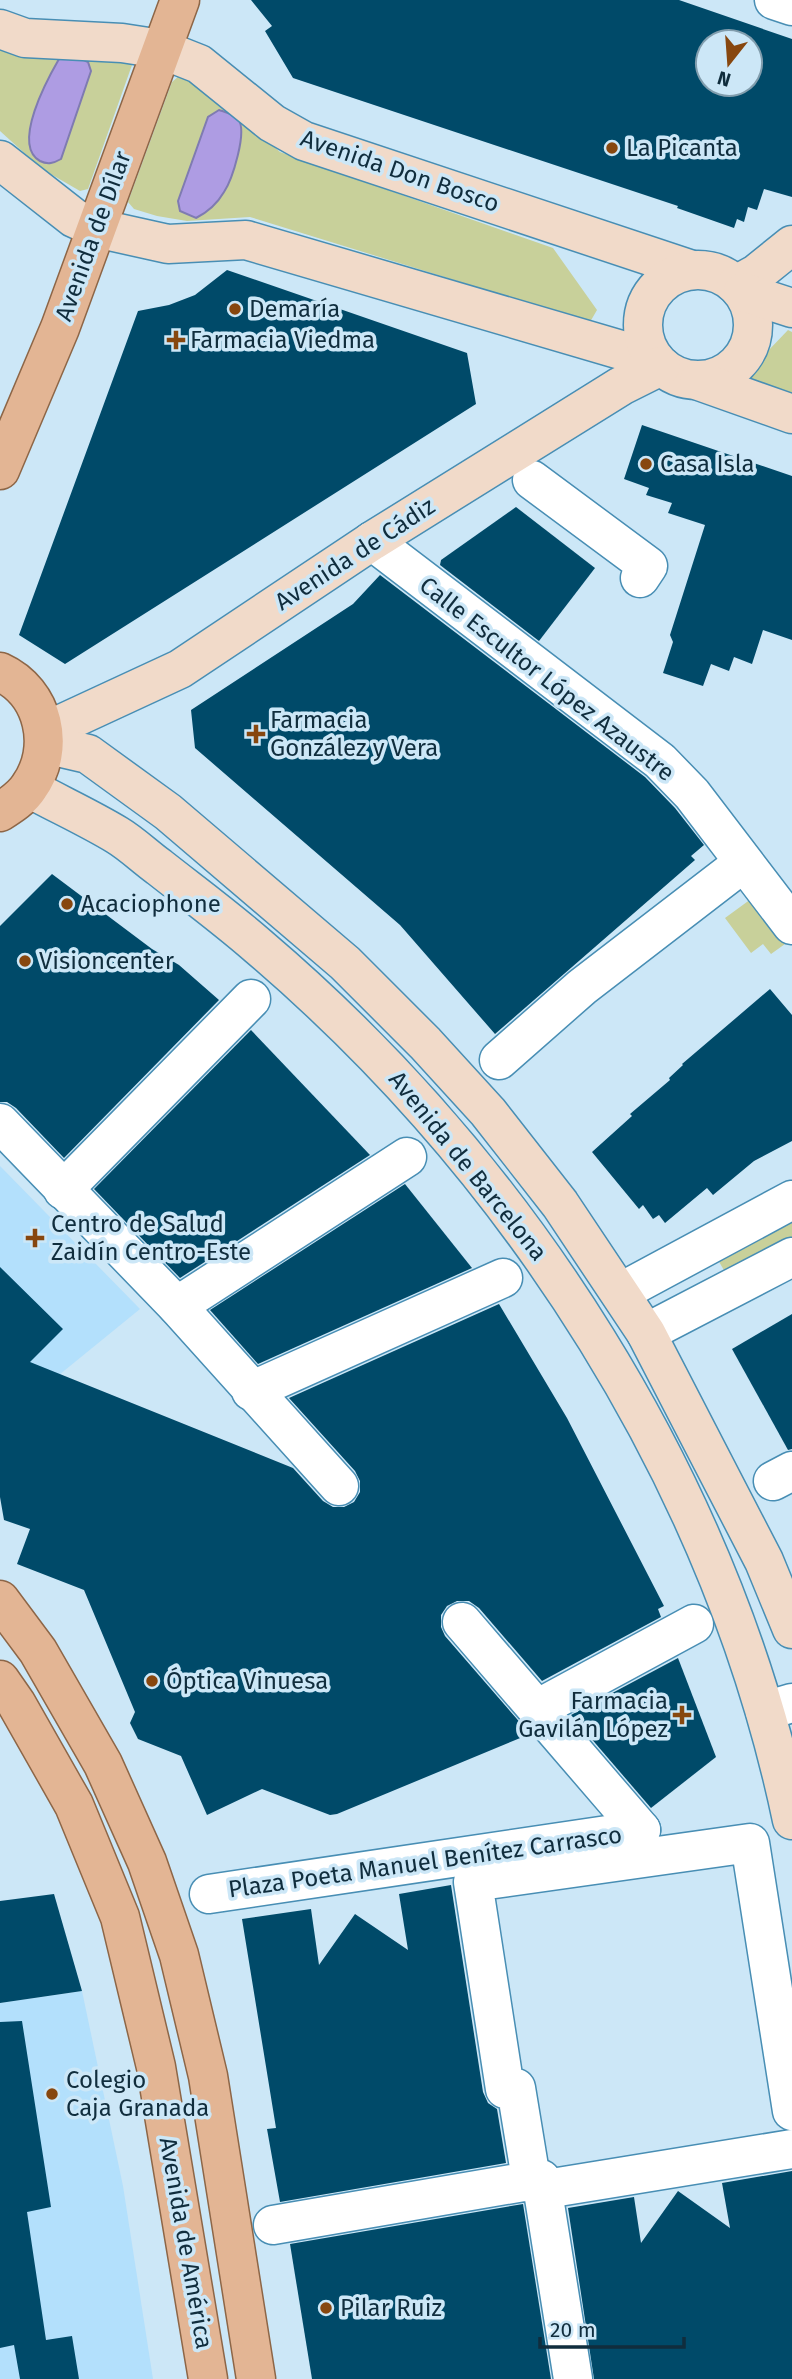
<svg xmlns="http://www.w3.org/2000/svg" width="792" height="2379" font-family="'Fira Sans',sans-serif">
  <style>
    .built { fill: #b3e0fc }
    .green { fill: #c8d09a }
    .water { fill: #ae9ce3; stroke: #7f7bb1; stroke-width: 2 }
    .building { fill: #004a69; fill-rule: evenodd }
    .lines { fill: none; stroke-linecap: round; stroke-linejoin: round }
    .street-casing { stroke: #488eb4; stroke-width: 41 }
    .secondary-casing { stroke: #488eb4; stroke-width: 41 }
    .primary-casing { stroke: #8d6647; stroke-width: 41 }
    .street { stroke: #fff; stroke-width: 38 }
    .secondary { stroke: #f1dac9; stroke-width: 38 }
    .primary { stroke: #e3b594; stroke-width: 38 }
    .poi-dot { fill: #87470f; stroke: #cce7f7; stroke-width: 2.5 }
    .labels { text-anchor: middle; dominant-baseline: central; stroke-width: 7; stroke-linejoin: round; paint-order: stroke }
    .poi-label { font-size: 24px; fill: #102d3d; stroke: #cce7f7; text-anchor: start }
    .street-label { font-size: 24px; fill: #102d3d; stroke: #cce7f7 }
  </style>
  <rect width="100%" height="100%" fill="#cce7f7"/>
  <g class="built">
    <polygon points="0,1166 140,1309 0,1423"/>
    <polygon points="82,1991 123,2186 153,2379 0,2379 0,2003"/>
  </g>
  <g class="green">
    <polygon points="0,46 130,60 132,65 88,189 80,191 42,169 0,131"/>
    <polygon points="179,76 192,80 231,108 280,152 553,248 597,310 590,322 250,217 187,221 157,216 134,209 128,202 172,82"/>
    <polygon points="788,330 792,332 792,393 746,377 742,371 766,353"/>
    <polygon points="751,899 785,944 771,954 763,944 751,953 725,918"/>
    <polygon points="792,1220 792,1242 728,1277 718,1260"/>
  </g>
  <g class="water">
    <path d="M77,57L88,62L91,71L61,159C54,163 48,165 40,161C11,145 48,78 59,59Z"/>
    <path d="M219,110C225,112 234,114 238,119C248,131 232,180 224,192C217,204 208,212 196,218L180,211L178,201L208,117Z"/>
  </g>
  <g class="building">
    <path d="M251,0H679L792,39V197L764,189L757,210L748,207L744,222L737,219L734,228L677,208L678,206L293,78L265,31L272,26ZM708,42H750V84H708Z"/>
    <polygon points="227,270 467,353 476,404 65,664 19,635 138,311 169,305 195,295"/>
    <polygon points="642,425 792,476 792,640 763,630 752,664 734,657 729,671 711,664 703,686 663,673 673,642 670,635 705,525 668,513 672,503 646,495 649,488 624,479"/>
    <polygon points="516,507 595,568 539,641 440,565 441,560"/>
    <polygon points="380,575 645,777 675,808 704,845 691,856 695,860 495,1034 400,925 195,748 191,710 353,604"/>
    <polygon points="52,874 152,949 179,965 219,1000 64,1158 16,1108 7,1102 0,1102 0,926"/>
    <polygon points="770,989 792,1015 792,1141 754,1161 713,1195 707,1188 665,1223 659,1215 653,1219 643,1205 639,1209 592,1152 632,1116 630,1114 670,1080 669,1078 683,1065 682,1064"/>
    <polygon points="251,1030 370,1155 180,1278 94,1189"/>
    <polygon points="405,1184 472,1268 258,1364 210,1310"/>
    <polygon points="0,1267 63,1329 30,1362 293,1468 323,1501 333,1507 344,1507 354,1502 360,1492 360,1481 355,1471 289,1398 499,1304 567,1418 664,1606 658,1609 661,1617 542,1681 479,1608 469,1601 457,1601 447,1606 441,1615 441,1627 445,1636 530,1734 337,1814 330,1815 262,1789 207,1815 181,1756 138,1739 130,1723 135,1712 84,1590 17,1564 30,1529 4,1520 0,1497"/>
    <polygon points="792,1314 792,1449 788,1450 732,1349"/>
    <polygon points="678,1658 716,1757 651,1808 571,1715"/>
    <polygon points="451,1885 483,2092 488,2103 497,2109 506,2163 280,2202 267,2129 276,2128 242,1919 311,1909 319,1965 355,1914 408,1950 399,1894"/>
    <polygon points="54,1894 82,1991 0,2003 0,1901"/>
    <polygon points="22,2021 51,2207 27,2212 46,2340 72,2336 79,2379 20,2379 14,2345 0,2348 0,2022"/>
    <polygon points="792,2171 792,2379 594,2379 568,2208 634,2197 641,2243 678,2191 730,2228 722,2183"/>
    <polygon points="523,2204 551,2379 312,2379 290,2244"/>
  </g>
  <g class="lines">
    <defs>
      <g id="street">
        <polyline points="774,0 792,6"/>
        <polyline points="532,480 648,566 640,578"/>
        <polyline points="372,541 660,761 692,794 792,925"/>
        <polyline points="499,1060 582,987 734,870"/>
        <polyline points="0,1123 177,1306 339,1486"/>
        <polyline points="63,1190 251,999"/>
        <polyline points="621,1292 792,1200"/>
        <polyline points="177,1306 407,1157"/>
        <polyline points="646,1333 792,1257"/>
        <polyline points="251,1391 503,1278"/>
        <polyline points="773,1481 792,1471"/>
        <polyline points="462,1622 641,1830"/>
        <polyline points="537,1709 694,1624"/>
        <polyline points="765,1711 792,1703"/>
        <polyline points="209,1894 641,1830"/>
        <polyline points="792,2111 750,1843 473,1882 505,2089 516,2088 530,2173 552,2188 792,2149"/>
        <polyline points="273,2225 541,2179 573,2379"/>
      </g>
      <g id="secondary">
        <polyline points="0,29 25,38 122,43 161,49 199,64 272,123 304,141 692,270"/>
        <polyline points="0,160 74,218 96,228 168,244 246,240 655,360"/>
        <circle cx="698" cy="325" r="55"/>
        <polyline points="736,285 756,274 792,245"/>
        <polyline points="743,292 792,308"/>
        <polyline points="699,381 792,414"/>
        <polyline points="44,732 180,669 372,541 621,386 661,366"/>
        <polyline points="45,744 88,754 168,812 345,963 425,1043 488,1112 560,1204 646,1333 764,1561 792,1629"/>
        <path d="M29,788C58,804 89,818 117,835C132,844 145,857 159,867C192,893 226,918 258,946C520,1169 721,1481 792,1820"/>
      </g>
      <g id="primary">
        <polyline points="0,470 60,328 180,0"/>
        <path d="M0,672C44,692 57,748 29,787C22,798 11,805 0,812"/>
        <polyline points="0,1600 38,1651 103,1764 147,1862 179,1955 208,2076 256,2379"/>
        <polyline points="0,1680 16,1703 74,1805 120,1917 156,2067 208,2379"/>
      </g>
    </defs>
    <use href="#street" class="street-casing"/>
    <use href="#secondary" class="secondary-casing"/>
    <use href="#primary" class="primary-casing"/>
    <use href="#street" class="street"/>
    <use href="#secondary" class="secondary"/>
    <use href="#primary" class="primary"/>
  </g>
  <g class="poi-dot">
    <circle cx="612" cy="148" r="7"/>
    <circle cx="235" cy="309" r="7"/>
    <path d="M172.5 329.5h7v7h7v7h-7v7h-7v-7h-7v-7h7z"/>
    <circle cx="646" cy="464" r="7"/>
    <path d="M252.5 723.5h7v7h7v7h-7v7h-7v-7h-7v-7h7z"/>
    <circle cx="67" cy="904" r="7"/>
    <circle cx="25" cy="961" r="7"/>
    <path d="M31.5 1227.5h7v7h7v7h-7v7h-7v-7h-7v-7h7z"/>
    <circle cx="152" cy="1681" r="7"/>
    <path d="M678.5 1704.5h7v7h7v7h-7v7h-7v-7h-7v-7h7z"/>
    <circle cx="52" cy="2094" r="7"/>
    <circle cx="326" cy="2308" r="7"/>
  </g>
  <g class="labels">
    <g class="poi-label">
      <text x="626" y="148">La Picanta</text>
      <text x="249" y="309">Demaría</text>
      <text x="190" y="340">Farmacia Viedma</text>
      <text x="660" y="464">Casa Isla</text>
      <text x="270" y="720">Farmacia<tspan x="270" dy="28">González y Vera</tspan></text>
      <text x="81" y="904">Acaciophone</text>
      <text x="39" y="961">Visioncenter</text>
      <text x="51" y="1224">Centro de Salud<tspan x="51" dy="28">Zaidín Centro-Este</tspan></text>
      <text x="166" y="1681">Óptica Vinuesa</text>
      <text x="668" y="1701" text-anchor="end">Farmacia<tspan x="668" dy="28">Gavilán López</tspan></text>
      <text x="66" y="2080">Colegio<tspan x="66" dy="28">Caja Granada</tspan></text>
      <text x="340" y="2308">Pilar Ruiz</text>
    </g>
    <g class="street-label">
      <text transform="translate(400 171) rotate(19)">Avenida Don Bosco</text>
      <text transform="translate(93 236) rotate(-70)">Avenida de Dílar</text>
      <text transform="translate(355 554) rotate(-33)">Avenida de Cádiz</text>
      <text transform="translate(547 679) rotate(38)">Calle Escultor López Azaustre</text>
      <text transform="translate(468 1166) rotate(51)">Avenida de Barcelona</text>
      <text transform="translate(425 1862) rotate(-8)">Plaza Poeta Manuel Benítez Carrasco</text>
      <text transform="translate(186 2243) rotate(80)">Avenida de América</text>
    </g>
  </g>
  <g transform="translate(729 63) rotate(197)"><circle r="33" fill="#cce7f7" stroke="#819dad" stroke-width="2"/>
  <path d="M0-5L12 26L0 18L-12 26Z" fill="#87470f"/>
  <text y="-10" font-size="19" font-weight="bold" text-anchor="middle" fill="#102d3d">N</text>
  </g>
  <path d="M540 2337v10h144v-10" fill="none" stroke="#102d3d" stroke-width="3.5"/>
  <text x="550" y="2337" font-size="21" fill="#102d3d" stroke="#cce7f7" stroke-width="5" paint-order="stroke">20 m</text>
</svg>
